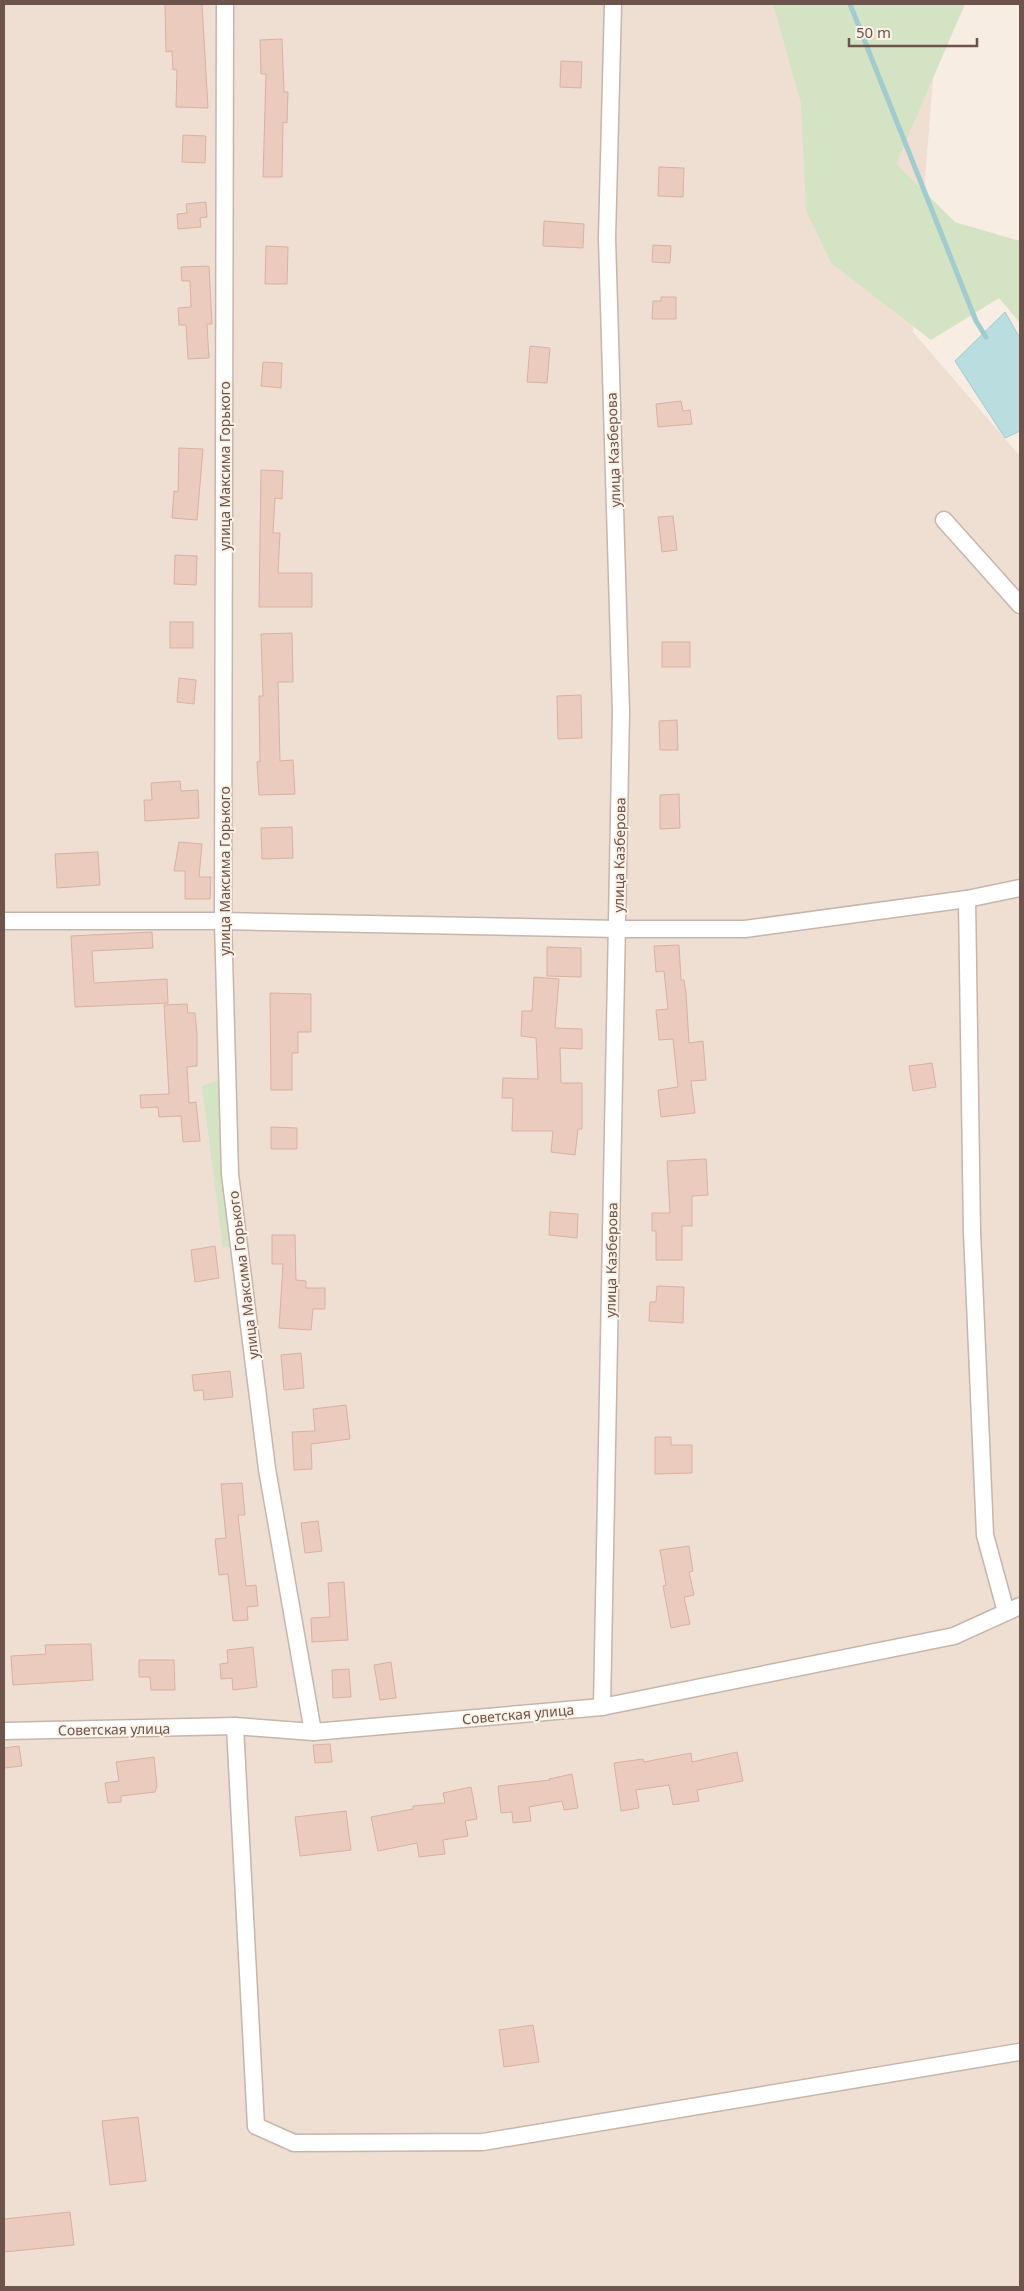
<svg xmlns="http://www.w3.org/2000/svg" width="1024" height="2291" font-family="'Noto Sans',sans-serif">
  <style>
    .residential { fill: #efdfd2 }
    .green { fill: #d3e3c3 }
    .water { fill: #badddf; stroke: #a1cccf }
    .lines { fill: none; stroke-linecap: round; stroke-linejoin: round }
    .stream { stroke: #a1cccf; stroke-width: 5 }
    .building { fill: #eacbbd; stroke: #dab1a0 }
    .minor-casing { stroke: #c7b5ab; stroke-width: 19 }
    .minor { stroke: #fff; stroke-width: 16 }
    .labels { text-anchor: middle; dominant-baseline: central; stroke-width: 4; stroke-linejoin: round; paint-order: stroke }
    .street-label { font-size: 14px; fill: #6c544c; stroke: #fcf2e7 }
  </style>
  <rect width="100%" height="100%" fill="#f8ede2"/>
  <polygon class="residential" points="4,4 939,4 913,332 1020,456 1020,2287 4,2287"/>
  <g class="green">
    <polygon points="773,4 965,4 896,164 955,222 1020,241 1020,323 999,298 931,340 831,263 806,211 801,103"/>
    <polygon points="218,1080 236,1245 223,1248 202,1086"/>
  </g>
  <polygon class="water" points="1005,312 1020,338 1020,431 1005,438 955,361"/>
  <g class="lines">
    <polyline class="stream" points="850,4 976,321 986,337"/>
  </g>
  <g class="building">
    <polygon points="165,4 202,4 208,108 176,107 177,70 173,70 172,51 166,52"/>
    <polygon points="282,39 284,92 288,92 287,123 283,122 282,177 263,177 266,74 261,74 260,40"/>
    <polygon points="561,61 582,62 581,88 560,87"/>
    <polygon points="183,135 206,136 205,163 182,162"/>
    <polygon points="659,167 684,168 683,197 658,196"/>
    <polygon points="206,202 207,217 200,218 201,227 178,229 177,214 187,213 186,204"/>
    <polygon points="544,221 584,224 583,248 543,246"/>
    <polygon points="653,245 671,246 670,263 652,262"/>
    <polygon points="266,246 288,247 287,284 265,284"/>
    <polygon points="209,266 212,324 207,324 209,358 188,359 186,325 179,325 178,308 191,307 190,281 182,281 181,267"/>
    <polygon points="661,297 676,297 676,319 652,319 653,301 661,301"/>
    <polygon points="530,346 550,348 547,383 527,382"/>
    <polygon points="263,362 282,363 281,388 261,386"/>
    <polygon points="681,401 683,411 690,410 692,424 658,427 656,404"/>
    <polygon points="179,448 203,449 197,520 172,518 174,491 178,492"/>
    <polygon points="261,470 283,471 282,499 275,498 273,533 280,533 278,573 312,573 312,607 259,607"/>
    <polygon points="673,516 677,550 662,552 658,517"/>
    <polygon points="175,555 197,556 196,585 174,584"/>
    <rect x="170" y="622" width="23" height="26"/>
    <polygon points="292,633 293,682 278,682 280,761 293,760 295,794 259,795 257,762 260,761 259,696 263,696 261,634"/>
    <rect x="662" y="642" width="28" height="25"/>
    <polygon points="179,678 196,680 194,704 177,702"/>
    <polygon points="581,695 582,738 558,739 557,696"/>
    <polygon points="677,720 678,750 660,750 659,721"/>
    <polygon points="180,781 181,791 198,790 199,818 145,821 144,800 152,800 151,783"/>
    <polygon points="679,794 680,828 660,829 660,795"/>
    <polygon points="292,827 293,858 262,859 261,828"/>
    <polygon points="179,842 202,844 199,877 211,877 210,899 185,899 185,871 174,871"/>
    <polygon points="98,852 100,885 57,888 55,854"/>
    <polygon points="152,932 153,948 92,951 94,983 167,979 168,1003 75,1007 71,936"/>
    <polygon points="679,945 681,980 684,980 686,993 689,1043 703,1041 706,1080 691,1081 695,1113 661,1117 658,1090 678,1087 673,1039 659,1040 656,1010 668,1009 664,971 656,972 654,946"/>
    <polygon points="547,947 581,948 581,977 547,976"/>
    <polygon points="534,977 559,979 555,1028 582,1029 582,1049 560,1048 561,1083 582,1083 582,1129 578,1129 575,1155 551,1152 553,1131 512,1131 513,1098 502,1098 503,1078 538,1079 536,1038 521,1036 522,1011 532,1011"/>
    <polygon points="270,993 311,994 311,1032 298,1032 298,1053 292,1053 292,1090 271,1090"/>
    <polygon points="187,1004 188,1013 195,1013 197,1035 197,1066 187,1067 189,1103 196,1102 200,1141 183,1142 181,1116 159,1117 158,1107 141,1108 140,1095 169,1094 164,1005"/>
    <polygon points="932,1063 936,1087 913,1091 909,1066"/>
    <polygon points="271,1127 297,1128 297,1149 271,1149"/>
    <polygon points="706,1159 708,1195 692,1196 692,1226 682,1226 682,1260 656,1260 656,1231 652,1231 652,1213 670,1213 667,1161"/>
    <polygon points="550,1212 578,1214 577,1238 549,1235"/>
    <polygon points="272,1235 295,1235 296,1280 306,1281 306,1288 325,1288 325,1309 313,1309 311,1330 279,1328 283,1264 272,1264"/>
    <polygon points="215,1246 219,1278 195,1282 191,1250"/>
    <polygon points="657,1286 684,1287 683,1323 649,1321 650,1302 656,1302"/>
    <polygon points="301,1353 304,1388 284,1390 281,1355"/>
    <polygon points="230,1371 233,1397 204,1400 203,1390 194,1391 192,1375"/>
    <polygon points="346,1405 350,1439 311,1444 312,1469 294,1470 292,1432 315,1431 313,1409"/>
    <polygon points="655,1437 671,1437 671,1445 692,1445 692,1473 655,1474"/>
    <polygon points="242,1483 245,1515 238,1515 246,1586 256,1585 258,1606 247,1607 248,1620 233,1621 228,1574 219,1575 215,1539 226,1538 221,1484"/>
    <polygon points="318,1521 322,1551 305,1553 301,1523"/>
    <polygon points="689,1546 693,1571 689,1572 694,1595 684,1597 690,1624 671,1628 663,1586 666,1585 660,1550"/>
    <polygon points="344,1582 348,1640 312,1642 311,1618 330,1617 328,1583"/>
    <polygon points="91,1644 93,1680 13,1685 11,1656 46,1654 45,1645"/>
    <polygon points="253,1647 257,1687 233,1690 232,1678 221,1679 220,1664 228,1663 227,1650"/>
    <polygon points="139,1660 174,1660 175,1690 151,1690 150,1677 139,1677"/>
    <polygon points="391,1662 396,1698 380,1700 374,1665"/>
    <polygon points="349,1669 351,1697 333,1698 332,1670"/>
    <polygon points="330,1744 332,1762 315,1763 313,1745"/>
    <polygon points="19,1746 22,1766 4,1768 4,1748"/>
    <polygon points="737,1752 743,1781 697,1790 699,1801 673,1805 669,1785 636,1790 639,1808 621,1811 614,1763 643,1759 644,1762 691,1753 692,1762"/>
    <polygon points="154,1757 157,1786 155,1792 121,1796 121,1802 108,1803 105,1783 119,1781 116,1762"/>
    <polygon points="572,1774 578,1808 564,1810 562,1801 529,1807 531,1821 513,1823 512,1812 501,1813 498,1786 550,1780 549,1779"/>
    <polygon points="471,1787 477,1819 465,1821 468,1836 443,1840 445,1854 419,1857 417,1843 378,1851 371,1817 413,1809 413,1806 445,1803 443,1793"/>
    <polygon points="346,1811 351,1850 300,1856 295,1817"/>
    <polygon points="533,2025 539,2062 504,2067 499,2030"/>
    <polygon points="138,2117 146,2181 110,2185 102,2121"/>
    <polygon points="70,2212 74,2245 4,2252 4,2219"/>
  </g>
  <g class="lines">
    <defs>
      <g id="minor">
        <polyline points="225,4 223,921 230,1174 267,1469 313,1732"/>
        <polyline points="944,520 1020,605"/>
        <polyline points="967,899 972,1232 985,1535 1006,1612"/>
        <polyline points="4,921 223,921 618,929 745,929 967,899 1020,888"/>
        <polyline points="602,1707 621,712 607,238 613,4"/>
        <polyline points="235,1726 256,2126 294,2143 483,2142 1019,2052"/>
        <polyline points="4,1731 235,1726 313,1732 602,1707 954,1636 1020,1606"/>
      </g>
    </defs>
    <use href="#minor" class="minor-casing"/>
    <use href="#minor" class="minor"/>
  </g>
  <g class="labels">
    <g class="street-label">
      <text transform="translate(613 450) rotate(-92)">улица Казберова</text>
      <text transform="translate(224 466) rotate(-90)">улица Максима Горького</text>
      <text transform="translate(619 855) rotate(-89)">улица Казберова</text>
      <text transform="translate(224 871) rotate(-90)">улица Максима Горького</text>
      <text transform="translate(611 1260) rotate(-89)">улица Казберова</text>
      <text transform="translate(243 1275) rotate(-97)">улица Максима Горького</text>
      <text transform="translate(518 1714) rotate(-5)">Советская улица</text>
      <text transform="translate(114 1729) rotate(-1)">Советская улица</text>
    </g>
  </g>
  <rect width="1024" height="2291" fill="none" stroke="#6c544c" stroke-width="10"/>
  <path d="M849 38v8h128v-8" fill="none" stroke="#6c544c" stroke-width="2.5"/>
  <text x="856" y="38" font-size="15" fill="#6c544c" stroke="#fcf2e7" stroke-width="4" paint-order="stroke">50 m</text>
</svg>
